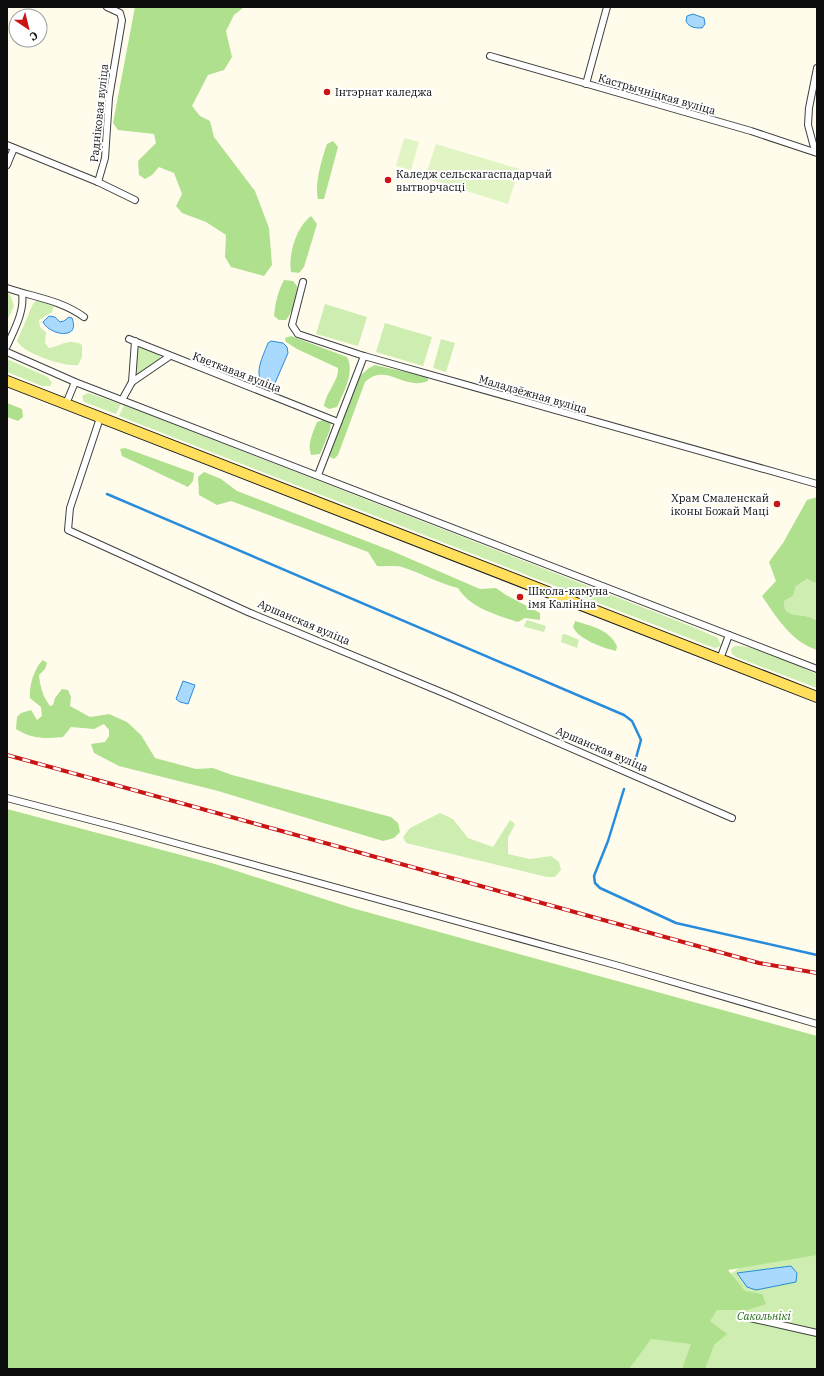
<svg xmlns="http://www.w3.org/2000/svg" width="824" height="1376" font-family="'IBM Plex Serif',serif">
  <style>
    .green { fill: #cdeeb0 }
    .forest { fill: #afe08e }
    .pitch { fill: #e1f4c3 }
    .water { fill: #a9d9fd; stroke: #288bdc }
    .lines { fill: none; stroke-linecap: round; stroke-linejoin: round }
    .stream { stroke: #288bdc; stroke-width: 2.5 }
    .street-casing { stroke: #3f3f3f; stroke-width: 8 }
    .primary-casing { stroke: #1d1d1d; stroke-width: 12 }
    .street { stroke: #fff; stroke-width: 6 }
    .primary { stroke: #ffdf5b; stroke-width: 10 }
    .rail-casing { stroke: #ca1515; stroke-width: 4 }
    .rail { stroke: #fff; stroke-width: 2.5; stroke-dasharray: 8; stroke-linecap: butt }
    .poi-dot { fill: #ca1515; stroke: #fff; stroke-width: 1.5 }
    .labels { text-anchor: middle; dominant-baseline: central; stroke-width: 4; stroke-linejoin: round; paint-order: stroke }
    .poi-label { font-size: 11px; fill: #0c0c0c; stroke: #fff; text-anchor: start }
    .street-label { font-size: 11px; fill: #0c0c0c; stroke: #fff }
    .park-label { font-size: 11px; font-style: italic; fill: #236a16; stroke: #fff }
  </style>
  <rect width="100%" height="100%" fill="#fffceb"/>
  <g class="green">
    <polygon points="7,293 10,294 14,306 7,321"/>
    <path d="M37,300L54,306L52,312L39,320L40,327L46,332L45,343L49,348C62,345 70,338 82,345V357L78,365C65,367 24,354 17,341L33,304Z"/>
    <polygon points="325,304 367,317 358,346 316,334"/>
    <polygon points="385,323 432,337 423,366 376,352"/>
    <polygon points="441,339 455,343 446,372 433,368"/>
    <polygon points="142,346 159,355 161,359 135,376 137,349"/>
    <polygon points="7,359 48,377 52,383 50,386 42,386 7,372"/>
    <polygon points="88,393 121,404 116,414 84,402 82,396"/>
    <polygon points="124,405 693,627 718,638 721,646 715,648 709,646 119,416"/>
    <path d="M807,579L815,583L817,581V621C807,613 795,618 785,610L784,601L793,596L796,586Z"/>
    <polygon points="527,620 546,626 544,632 525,627 524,625"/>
    <polygon points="565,634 579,640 577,648 561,642 562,635"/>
    <path d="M735,646C759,645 794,665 817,674V688L736,657L732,654L731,649Z"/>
    <polygon points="440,813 453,819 468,838 493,847 510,820 515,824 508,838 508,854 530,859 551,856 559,862 561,870 555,877 547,877 406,843 403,837 410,828"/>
    <polygon points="817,1254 817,1369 612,1369 653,1326 751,1260"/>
  </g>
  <g class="forest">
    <polygon points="135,7 244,7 234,15 226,31 232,57 224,70 208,75 192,106 200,116 210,121 214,137 255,191 269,228 272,265 264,276 231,267 225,257 226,235 206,222 182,213 176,206 182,194 174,173 159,167 152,175 145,179 139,175 138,161 156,143 154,134 118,130 113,123"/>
    <path d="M333,141L338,147L324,199H318C314,185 322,158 327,144Z"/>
    <path d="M311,216L317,224L304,267L299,273L291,272C288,255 296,227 311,216Z"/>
    <path d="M284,280L293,281L297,286C297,298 293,311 286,320H279L274,316C275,304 278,291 284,280Z"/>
    <path d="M291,336L347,357C355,372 344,392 337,407L329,409L324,406C326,392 339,381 338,368L297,349L286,342L285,338Z"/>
    <path d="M375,365L428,377V381C403,391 387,362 365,382L338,455L334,459L330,457V451L360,376L369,368Z"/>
    <polygon points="7,403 22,409 23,417 18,421 7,417"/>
    <path d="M326,419L331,422L330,430L320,454L311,455C307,443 313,433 317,422Z"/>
    <polygon points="125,448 194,473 193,481 188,487 122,456 120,449"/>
    <path d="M204,472L221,479L237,491L392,551L480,589L496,588L506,595L540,613V620L525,618L518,622C497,615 470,608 458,588C438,583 421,573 402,567C396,565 384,567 377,566L368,552L231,501L217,505L199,495L198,477Z"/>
    <path d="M817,497V581L815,583L807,579L796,586L793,596L784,601L785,610C794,618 807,613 817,621V650C792,642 776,617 762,596L776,581L769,562L783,543L807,500Z"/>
    <path d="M575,621C591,626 609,629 617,646L616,651C603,648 578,639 573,627Z"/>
    <path d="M43,660L47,663L45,669L39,675C40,686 43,697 50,706L53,705L55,698L62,689L68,690L71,697L70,706L90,717L109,714L127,722L141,735L155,758L196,769L213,768L232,775L391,817L398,823L400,832L394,838L383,841L218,791L119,766L94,753L91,744L105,742L109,736V730L104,724L94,729L71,727L63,737C46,739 31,739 16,729L17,717L21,713L31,710L37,720L42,716L41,707L30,698C29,686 34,668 43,660Z"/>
    <polygon points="7,809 215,864 352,908 817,1036 817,1255 728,1270 745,1291 762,1294 766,1304 747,1310 717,1310 710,1321 727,1334 714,1345 705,1369 682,1369 691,1344 651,1339 629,1369 7,1369"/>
  </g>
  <g class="pitch">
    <polygon points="404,138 419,142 411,170 396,166"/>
    <polygon points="436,144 519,169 508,204 425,178"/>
  </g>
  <g class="water">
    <path d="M693,14L704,18L705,24L702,28C696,28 689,28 686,21L687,16Z"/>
    <path d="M49,316L55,317L60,322L64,321L69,317L72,318C81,341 49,335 43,322Z"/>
    <path d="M271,341L283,343L287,347L288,353L275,383L261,381C255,370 264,354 268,343Z"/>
    <polygon points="183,681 195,685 188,704 180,702 176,699"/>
    <polygon points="791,1266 797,1273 796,1282 756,1290 747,1287 737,1273"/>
  </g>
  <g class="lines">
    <g class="stream">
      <polyline points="107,494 624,715 632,721 641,740 634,765"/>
      <polyline points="624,789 608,841 594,876 595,883 600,888 676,923 817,955"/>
    </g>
    <defs>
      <g id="street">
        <polyline points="490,56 751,131 817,153"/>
        <polyline points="586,84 607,7"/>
        <polyline points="7,145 98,182 135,200"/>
        <polyline points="815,151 808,125 809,108 817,68"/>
        <polyline points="7,165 14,148"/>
        <polyline points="98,182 105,158 109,98 122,20 120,13 107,7"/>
        <polyline points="303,282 292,325 298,334 364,356 817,484"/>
        <path d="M7,288C33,297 61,300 84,317"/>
        <polyline points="129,339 338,422"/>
        <path d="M7,346C14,330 25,311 22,293"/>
        <polyline points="7,352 75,382 817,669"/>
        <polyline points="132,382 170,356"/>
        <polyline points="122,400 132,382 135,341"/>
        <polyline points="66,404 75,382"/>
        <polyline points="100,418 70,508 68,530 248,612 446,694 732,818"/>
        <polyline points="318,475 364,356"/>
        <polyline points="720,659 729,635"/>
        <polyline points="7,798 121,828 619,966 817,1024"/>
        <polyline points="750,1318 817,1333"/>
      </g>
      <polyline id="primary" points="7,381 817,697"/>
    </defs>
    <use href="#street" class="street-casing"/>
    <use href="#primary" class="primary-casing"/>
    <use href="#street" class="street"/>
    <use href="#primary" class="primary"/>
    <defs>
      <polyline id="rail" points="7,755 759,963 817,973"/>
    </defs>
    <use href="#rail" class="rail-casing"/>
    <use href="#rail" class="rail"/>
  </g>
  <g class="poi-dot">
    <circle cx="327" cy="92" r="4"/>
    <circle cx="388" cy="180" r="4"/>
    <circle cx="777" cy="504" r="4"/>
    <circle cx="520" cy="597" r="4"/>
  </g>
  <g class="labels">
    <g class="poi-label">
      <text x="335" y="92">Інтэрнат каледжа</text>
      <text x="396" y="174">Каледж сельскагаспадарчай<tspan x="396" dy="13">вытворчасці</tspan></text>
      <text x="769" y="498" text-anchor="end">Храм Смаленскай<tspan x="769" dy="13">іконы Божай Маці</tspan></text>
      <text x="528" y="591">Школа-камуна<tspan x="528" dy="13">імя Калініна</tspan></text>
    </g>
    <g class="street-label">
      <text transform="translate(657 94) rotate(16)">Кастрычніцкая вуліца</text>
      <text transform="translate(99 113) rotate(-84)">Радніковая вуліца</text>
      <text transform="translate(237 372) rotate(21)">Кветкавая вуліца</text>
      <text transform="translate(533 394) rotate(16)">Маладзёжная вуліца</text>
      <text transform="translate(304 622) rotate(23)">Аршанская вуліца</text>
      <text transform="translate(602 749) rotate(23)">Аршанская вуліца</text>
    </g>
    <g class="park-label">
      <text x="764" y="1316">Сакольнікі</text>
    </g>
  </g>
  <rect width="824" height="1376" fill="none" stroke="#0c0c0c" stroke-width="16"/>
  <g transform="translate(28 28) rotate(145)"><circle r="19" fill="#ffffff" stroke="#9e9e9e"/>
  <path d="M0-3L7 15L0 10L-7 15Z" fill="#ca1515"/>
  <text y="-6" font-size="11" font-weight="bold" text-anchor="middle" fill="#0c0c0c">С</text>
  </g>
</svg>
